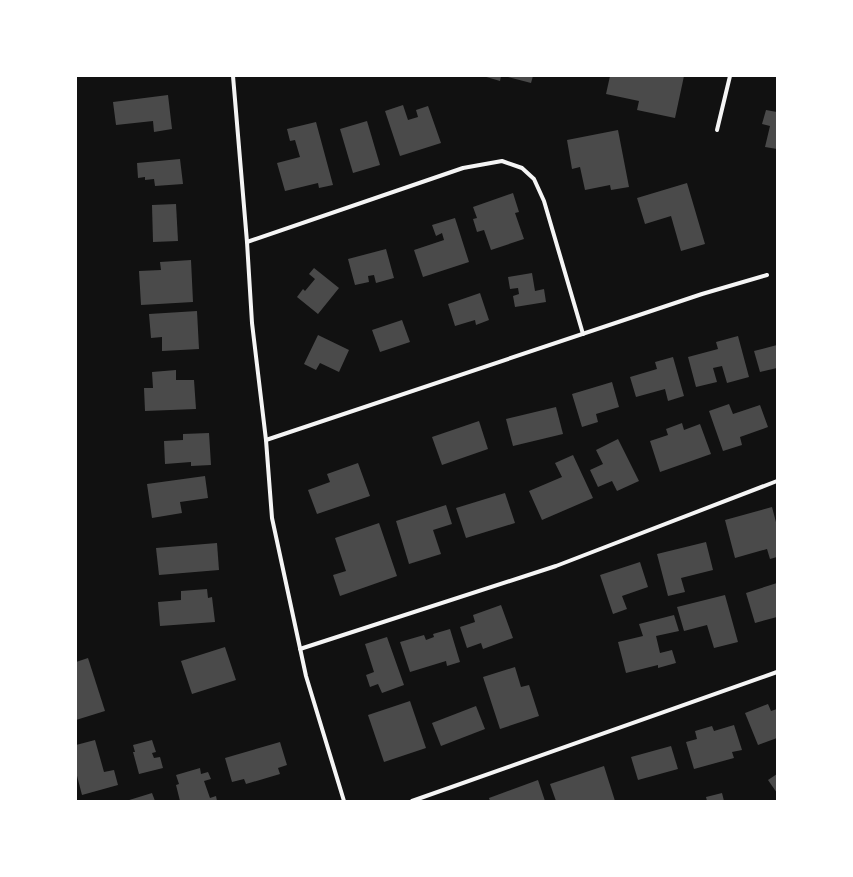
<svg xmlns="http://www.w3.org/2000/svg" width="853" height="877" font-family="Manrope,sans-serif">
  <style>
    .building { fill: #4a4a4a }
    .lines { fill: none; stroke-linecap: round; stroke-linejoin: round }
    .minor { stroke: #f5f5f5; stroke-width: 4 }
  </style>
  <rect width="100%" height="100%" fill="#111"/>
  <g class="building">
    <polygon points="483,76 501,76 500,81"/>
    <polygon points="504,76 533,76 531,83"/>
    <polygon points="610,76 684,76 675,118 637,110 639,101 606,94"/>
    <polygon points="168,95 172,129 154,132 153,121 116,125 113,102"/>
    <polygon points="403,105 408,120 418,117 416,110 428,106 441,143 400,156 385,111"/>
    <polygon points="766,110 777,112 777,149 765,147 770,126 762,124"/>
    <polygon points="367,121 380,165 353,173 340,129"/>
    <polygon points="316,122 333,185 319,188 318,183 285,191 277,163 300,157 295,140 290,141 287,129"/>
    <polygon points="618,130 629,187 611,190 610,185 585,190 580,167 572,169 567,140"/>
    <polygon points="180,159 183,184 155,186 154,179 145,180 145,177 138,178 137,163"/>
    <polygon points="687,183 705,244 681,251 671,216 645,224 637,198"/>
    <polygon points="513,193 519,212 515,213 524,239 491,250 484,230 477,232 473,219 477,218 473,207"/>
    <polygon points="176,204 178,241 153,242 152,205"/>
    <polygon points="455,218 469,262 423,277 414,250 444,240 442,233 436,236 432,225"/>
    <polygon points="386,249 394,278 376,283 374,275 368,276 369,282 355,285 348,259"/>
    <polygon points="191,260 193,302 141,305 139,271 161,270 160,262"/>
    <polygon points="314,268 339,288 318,314 297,297 303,289 305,291 315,279 309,274"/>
    <polygon points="532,273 535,291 544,289 546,302 515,307 513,296 519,294 518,288 510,289 508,277"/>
    <polygon points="480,293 489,320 476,325 475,320 455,326 448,304"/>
    <polygon points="197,311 199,349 162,351 162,337 151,338 149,314"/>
    <polygon points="402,320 410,342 380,352 372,330"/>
    <polygon points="318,335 349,350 339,372 320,363 316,370 304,364"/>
    <polygon points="738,336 749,377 727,383 722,366 713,368 717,382 696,387 688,357 718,349 716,342"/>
    <polygon points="777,345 777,368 760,372 754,351"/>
    <polygon points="673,357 684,396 668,401 665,389 636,397 630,377 657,369 655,362"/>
    <polygon points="176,370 176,380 194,380 196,409 145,411 144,388 153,388 152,372"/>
    <polygon points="612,382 619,407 596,414 598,422 582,427 572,394"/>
    <polygon points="729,404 733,414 760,405 768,427 740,437 742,445 723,451 709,411"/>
    <polygon points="556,407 563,434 513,446 506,419"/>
    <polygon points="479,421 488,449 442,465 432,437"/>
    <polygon points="682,423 684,430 700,424 711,454 660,472 650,441 668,435 666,429"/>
    <polygon points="209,433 211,465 191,466 191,462 165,464 164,441 183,440 183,434"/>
    <polygon points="618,439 639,481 617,491 612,481 598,487 590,470 603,464 596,450"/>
    <polygon points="573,455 593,498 542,520 529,491 562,477 555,463"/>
    <polygon points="358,463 370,496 317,514 308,490 330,482 327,474"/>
    <polygon points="205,476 208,498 180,502 182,513 152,518 147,484"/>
    <polygon points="505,493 515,523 466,538 456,508"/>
    <polygon points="446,505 452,524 433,530 441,554 409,564 396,521"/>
    <polygon points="772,507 777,526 777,557 770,559 767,549 735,558 725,520"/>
    <polygon points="379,523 397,576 340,596 333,575 346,571 335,538"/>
    <polygon points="706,542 713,570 681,578 685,592 668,596 657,554"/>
    <polygon points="217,543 219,570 159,575 156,548"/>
    <polygon points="640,562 648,587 622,596 627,609 613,614 600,575"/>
    <polygon points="777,583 777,617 755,623 746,593"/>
    <polygon points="207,589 208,598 212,597 215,622 160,626 158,602 181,600 181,591"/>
    <polygon points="725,595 738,642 714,648 707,625 684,631 677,607"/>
    <polygon points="501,605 513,638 483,649 481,643 467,648 460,627 475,622 473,615"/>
    <polygon points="674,615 679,631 656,636 660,653 672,650 676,663 658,668 658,665 626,673 618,642 643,636 639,624"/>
    <polygon points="450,629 460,662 447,666 446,661 410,672 400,642 424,635 426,640 434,637 433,634"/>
    <polygon points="387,637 404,685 382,693 378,684 370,687 366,675 374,672 365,644"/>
    <polygon points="225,647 236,680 192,694 181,661"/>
    <polygon points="88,658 105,711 76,720 76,662"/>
    <polygon points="515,667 521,687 529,685 539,716 500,729 483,677"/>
    <polygon points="410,701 426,748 384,762 368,715"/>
    <polygon points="768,704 771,711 777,709 777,738 758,745 745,713"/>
    <polygon points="476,706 485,729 441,746 432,723"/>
    <polygon points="734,725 742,750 732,752 734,758 694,769 686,742 697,739 695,731 712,726 714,731"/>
    <polygon points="95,740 104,772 114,770 118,785 82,795 76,772 76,745"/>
    <polygon points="152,740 156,752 152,753 154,758 160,757 163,768 139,774 133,752 135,752 133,745"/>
    <polygon points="280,742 287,765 278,768 280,774 246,784 244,779 232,782 225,758"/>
    <polygon points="671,746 678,769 638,780 631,757"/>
    <polygon points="604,766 615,801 556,801 550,784"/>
    <polygon points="200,768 201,774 208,772 211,779 204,781 210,798 216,796 217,801 180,801 176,785 179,784 176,775"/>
    <polygon points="777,774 777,793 768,780"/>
    <polygon points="538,780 545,801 490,801 489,798"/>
    <polygon points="152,793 155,801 126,801"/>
    <polygon points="722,793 724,801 707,801 706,797"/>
  </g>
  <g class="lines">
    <g class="minor">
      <polyline points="233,76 247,242 252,323 266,440 272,518 306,676 344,801"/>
      <polyline points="717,130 730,76"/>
      <polyline points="247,242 463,168 502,161 522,168 534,179 544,201 583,334"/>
      <polyline points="266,440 702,294 767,275"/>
      <polyline points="300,649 556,566 777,481"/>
      <polyline points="412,801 777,672"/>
    </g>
  </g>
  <rect width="853" height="877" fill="none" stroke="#ffffff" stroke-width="154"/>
</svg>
